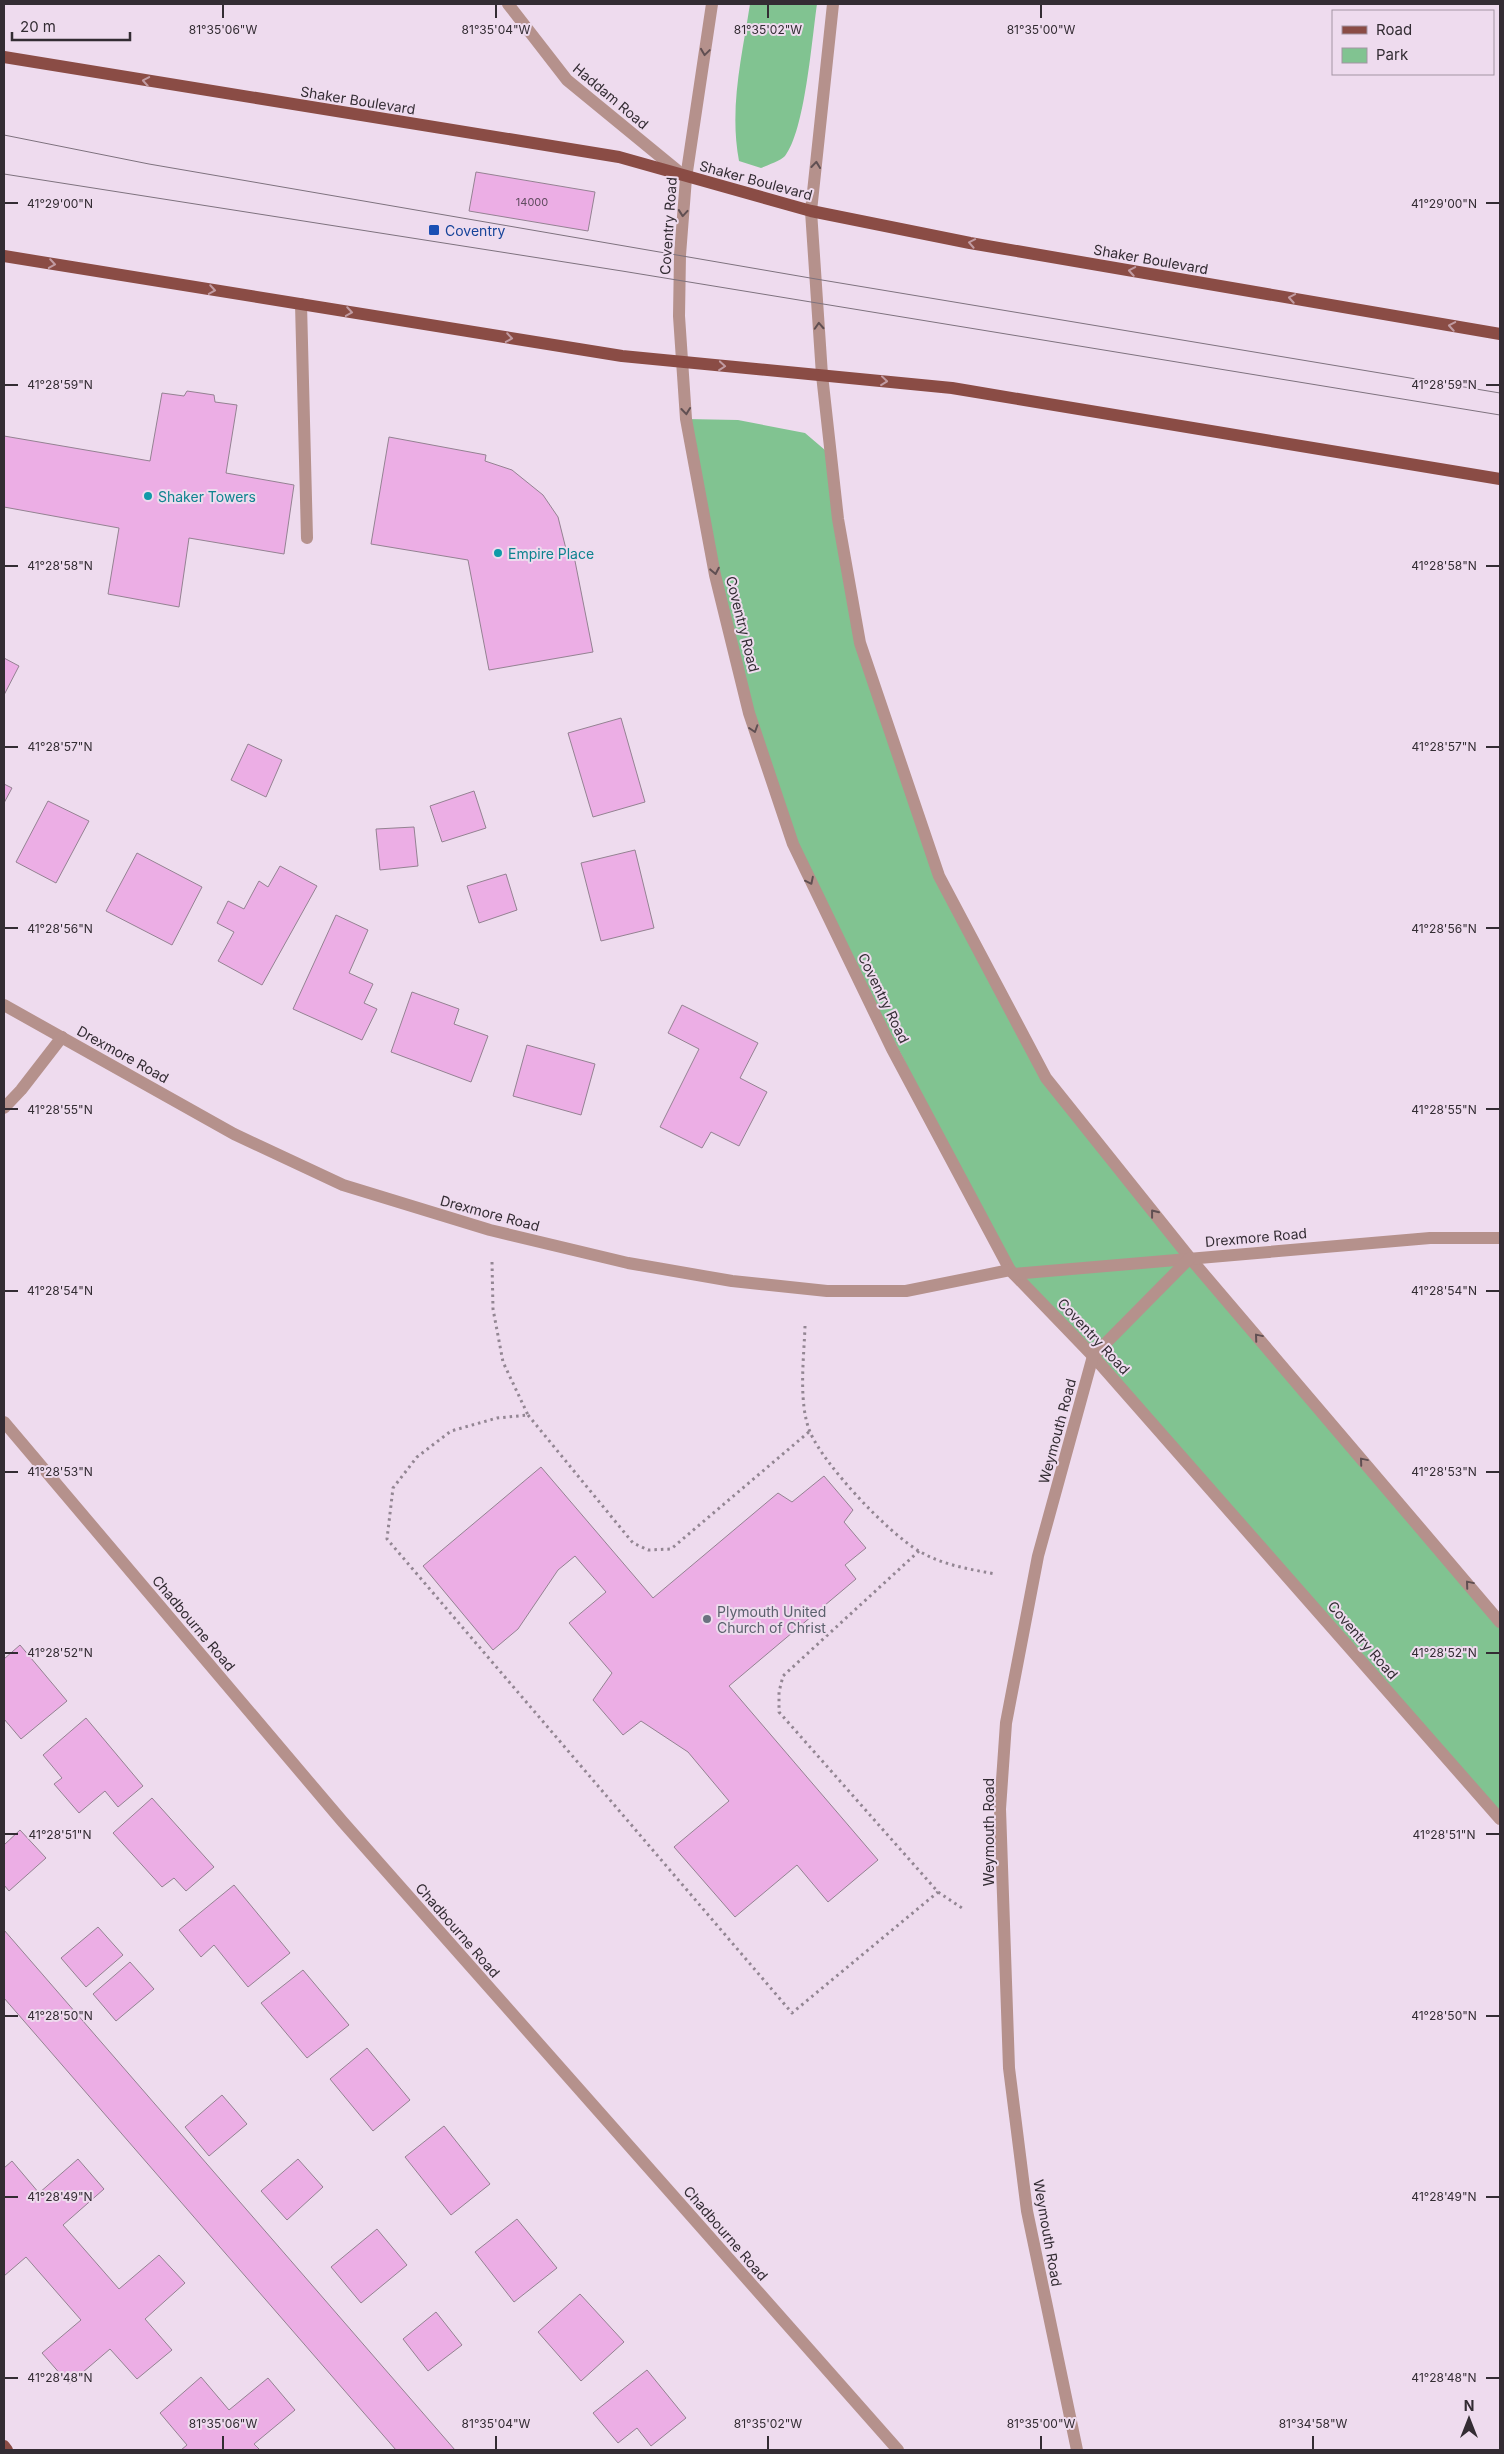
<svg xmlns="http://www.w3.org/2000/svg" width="1504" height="2454" font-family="Inter,sans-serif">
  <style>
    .green { fill: #81c391 }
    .building { fill: #ecaee5; stroke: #948292 }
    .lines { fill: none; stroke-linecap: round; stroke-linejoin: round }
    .path { stroke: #938693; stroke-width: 3; stroke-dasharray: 2.5 4; stroke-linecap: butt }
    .minor { stroke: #b5918c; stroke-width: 12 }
    .major { stroke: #8a4c45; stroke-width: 12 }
    .tram { stroke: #7e727e; stroke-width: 1 }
    .oneway { stroke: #604f52 }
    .oneway2 { stroke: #c19ba2 }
    .ticks { fill: none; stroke: #332c33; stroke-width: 2 }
    .transit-dot { fill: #1a4fb4; stroke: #eedbee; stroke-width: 2 }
    .culture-dot { fill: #0f9aa8; stroke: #eedbee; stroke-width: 2 }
    .worship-dot { fill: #6b7280; stroke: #eedbee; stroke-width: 2 }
    .labels { text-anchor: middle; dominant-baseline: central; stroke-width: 4; stroke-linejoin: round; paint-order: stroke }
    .number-label { font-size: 11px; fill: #614c60 }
    .street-label { font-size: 14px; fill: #332c33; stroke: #eedbee }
    .transit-label { font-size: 14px; fill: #164399; stroke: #eedbee; text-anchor: start }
    .culture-label { font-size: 14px; fill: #0d838f; stroke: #eedbee; text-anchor: start }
    .worship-label { font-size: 14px; fill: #5b616d; stroke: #eedbee; text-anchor: start }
    .ticks-label { font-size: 12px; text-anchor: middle; fill: #332c33; stroke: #eedbee; stroke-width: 4; stroke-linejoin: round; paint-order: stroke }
  </style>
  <rect width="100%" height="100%" fill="#eedbee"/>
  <g class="green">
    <path d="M750,4H817C812,38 805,131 785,156C780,161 768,165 761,168L739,161C729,108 742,56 750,4Z"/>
    <polygon points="686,419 738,420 805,433 832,456 860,643 939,876 1046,1078 1500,1622 1500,1819 1014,1274 793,844 749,713"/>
  </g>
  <g class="building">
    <polygon points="476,172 595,192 588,231 469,211"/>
    <polygon points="187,391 214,395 215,402 237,405 226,473 294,485 284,554 189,538 179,607 108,594 119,528 4,507 4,436 150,461 162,393 184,396"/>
    <polygon points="389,437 486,455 485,461 512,470 543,495 558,517 568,557 574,556 593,652 489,670 468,560 371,544"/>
    <polygon points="4,658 19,666 4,695"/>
    <polygon points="621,718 645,802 593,817 568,733"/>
    <polygon points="248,744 282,760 266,797 231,780"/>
    <polygon points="4,784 12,788 4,803"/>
    <polygon points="474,791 486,828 442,842 430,806"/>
    <polygon points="48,801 89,821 56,883 16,862"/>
    <polygon points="414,827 418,866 380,870 376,829"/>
    <polygon points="635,850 654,928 601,941 581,863"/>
    <polygon points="137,853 202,887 172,945 106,911"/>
    <polygon points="280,866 317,886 262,985 218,961 234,932 217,923 228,901 244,909 259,881 268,887"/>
    <polygon points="506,874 517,910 479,923 467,886"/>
    <polygon points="336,915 368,930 349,973 373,984 364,1003 377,1009 362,1040 293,1009"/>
    <polygon points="412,992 459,1009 454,1024 488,1036 471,1082 391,1052"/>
    <polygon points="682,1005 758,1043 740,1078 767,1092 739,1146 711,1132 702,1148 660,1127 699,1049 668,1033"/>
    <polygon points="527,1045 595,1064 581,1115 513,1096"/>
    <polygon points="541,1467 653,1598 778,1493 792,1502 824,1476 853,1510 844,1522 866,1548 845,1565 856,1579 729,1686 878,1860 828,1902 797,1865 735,1917 674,1847 729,1801 688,1752 641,1721 623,1735 593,1700 612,1673 569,1623 606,1592 575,1556 558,1570 518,1629 493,1650 423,1566"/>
    <polygon points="20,1645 67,1701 21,1739 4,1719 4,1659"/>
    <polygon points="86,1718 143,1786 118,1807 105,1791 79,1813 54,1784 62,1778 43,1755"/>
    <polygon points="152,1798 214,1867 186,1891 174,1878 162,1887 113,1833"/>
    <polygon points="20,1830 46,1858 9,1891 4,1885 4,1845"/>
    <polygon points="234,1885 290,1953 248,1987 214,1945 201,1957 179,1930"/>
    <polygon points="98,1927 123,1955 86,1987 61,1958"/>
    <polygon points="4,1930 455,2450 396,2450 4,1998"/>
    <polygon points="130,1962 154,1989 116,2021 93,1994"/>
    <polygon points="303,1970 349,2025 307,2058 261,2003"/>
    <polygon points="367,2048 410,2100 373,2131 330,2079"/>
    <polygon points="222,2095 247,2124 209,2156 185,2127"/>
    <polygon points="444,2126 490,2184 451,2215 405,2157"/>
    <polygon points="78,2159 104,2189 63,2225 119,2289 159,2255 185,2283 145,2319 172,2350 137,2379 110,2349 69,2384 42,2353 81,2320 26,2257 4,2276 4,2168 12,2161 39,2193"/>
    <polygon points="298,2159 323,2187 287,2220 261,2191"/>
    <polygon points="517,2219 557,2268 514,2302 475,2252"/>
    <polygon points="377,2229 407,2265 361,2303 331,2267"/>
    <polygon points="580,2294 624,2342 581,2381 538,2332"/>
    <polygon points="436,2312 462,2345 428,2371 403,2339"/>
    <polygon points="647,2370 686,2418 651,2446 637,2428 618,2443 593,2413"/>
    <polygon points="201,2377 229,2410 268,2378 295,2410 254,2444 260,2450 181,2450 187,2445 160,2413"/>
  </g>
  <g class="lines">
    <g class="path">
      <polyline points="492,1262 493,1309 503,1362 528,1415 497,1418 451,1431 417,1457 393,1488 387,1539 792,2013 938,1892"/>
      <path d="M805,1326C804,1358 798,1402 810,1432C824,1465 888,1533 919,1551C942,1565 969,1569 995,1574"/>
      <polyline points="528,1415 633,1543 648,1550 671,1549 810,1431"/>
      <polyline points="919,1551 783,1676 779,1692 779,1712 938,1892 962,1908"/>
    </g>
    <g class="minor">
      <polyline points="508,4 567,80 684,176"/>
      <polyline points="712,4 686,178 680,255 679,316 686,419 715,575 749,713 793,844 892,1049 1010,1270 1093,1356 1500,1819"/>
      <polyline points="833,4 811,211 822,375 838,519 860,643 939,876 1046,1078 1190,1258 1500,1622"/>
      <polyline points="301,304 307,538"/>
      <polyline points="4,1005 234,1134 343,1185 490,1230 628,1263 732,1281 827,1291 906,1291 1010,1270"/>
      <polyline points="4,1108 21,1090 62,1037"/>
      <polyline points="1014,1274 1430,1238 1500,1238"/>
      <polyline points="4,1422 342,1821 898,2450"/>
      <polyline points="1077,2450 1027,2211 1009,2068 1000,1809 1006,1723 1038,1556 1093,1356 1190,1258"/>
    </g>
    <g class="major">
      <polyline points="4,57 619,157 811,211 970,243 1500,334"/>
      <polyline points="4,256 622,356 952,388 1500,479"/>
      <polyline points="4,2446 7,2450"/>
    </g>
    <g class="tram">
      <polyline points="4,135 149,164 816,279 1500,393"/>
      <polyline points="4,174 622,271 1500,415"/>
    </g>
  </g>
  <defs><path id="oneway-chevron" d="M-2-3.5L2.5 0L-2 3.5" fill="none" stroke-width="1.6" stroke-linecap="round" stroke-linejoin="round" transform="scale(1.25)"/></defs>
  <g class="oneway">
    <use href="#oneway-chevron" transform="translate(705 52) rotate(98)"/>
    <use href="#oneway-chevron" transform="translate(816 165) rotate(-84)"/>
    <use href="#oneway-chevron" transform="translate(683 213) rotate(95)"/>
    <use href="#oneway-chevron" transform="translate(819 326) rotate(-93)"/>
    <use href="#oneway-chevron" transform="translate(686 411) rotate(84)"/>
    <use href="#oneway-chevron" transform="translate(715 571) rotate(79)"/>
    <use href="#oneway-chevron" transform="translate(754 729) rotate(72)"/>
    <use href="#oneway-chevron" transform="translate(810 881) rotate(64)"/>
    <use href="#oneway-chevron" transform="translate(1154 1213) rotate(-128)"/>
    <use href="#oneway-chevron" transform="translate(1258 1337) rotate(-130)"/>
    <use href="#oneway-chevron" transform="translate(1363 1461) rotate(-130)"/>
    <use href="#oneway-chevron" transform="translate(1469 1584) rotate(-130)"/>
  </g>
  <g class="oneway2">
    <use href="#oneway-chevron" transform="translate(146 81) rotate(-170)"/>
    <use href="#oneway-chevron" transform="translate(972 243) rotate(-169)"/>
    <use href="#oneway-chevron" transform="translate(52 264) rotate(9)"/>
    <use href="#oneway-chevron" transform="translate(1132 271) rotate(-170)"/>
    <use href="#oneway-chevron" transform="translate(212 290) rotate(9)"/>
    <use href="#oneway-chevron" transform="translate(1292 298) rotate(-170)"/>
    <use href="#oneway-chevron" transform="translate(349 312) rotate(9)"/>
    <use href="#oneway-chevron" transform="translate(1452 326) rotate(-170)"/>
    <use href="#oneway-chevron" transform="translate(509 338) rotate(9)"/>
    <use href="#oneway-chevron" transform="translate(722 366) rotate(5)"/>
    <use href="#oneway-chevron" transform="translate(884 381) rotate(6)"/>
  </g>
  <path class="ticks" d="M223,5V18M496,5V18M768,5V18M1041,5V18M5,203H18M1486,203H1499M5,385H18M1486,385H1499M5,566H18M1486,566H1499M5,747H18M1486,747H1499M5,928H18M1486,928H1499M5,1109H18M1486,1109H1499M5,1291H18M1486,1291H1499M5,1472H18M1486,1472H1499M5,1653H18M1486,1653H1499M5,1834H18M1486,1834H1499M5,2016H18M1486,2016H1499M5,2197H18M1486,2197H1499M5,2378H18M1486,2378H1499M223,2436V2449M496,2436V2449M768,2436V2449M1041,2436V2449M1313,2436V2449"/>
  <rect class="transit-dot" x="428" y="224" width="12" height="12" rx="2.5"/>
  <g class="culture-dot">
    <circle cx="148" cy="496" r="5"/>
    <circle cx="498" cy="553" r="5"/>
  </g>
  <circle class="worship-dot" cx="707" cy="1619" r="5"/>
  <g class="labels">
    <g class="number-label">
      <text x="532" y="202">14000</text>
    </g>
    <g class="street-label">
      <text transform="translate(611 96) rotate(40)">Haddam Road</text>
      <text transform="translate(358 100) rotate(9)">Shaker Boulevard</text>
      <text transform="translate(756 180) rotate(15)">Shaker Boulevard</text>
      <text transform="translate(668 226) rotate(-86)">Coventry Road</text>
      <text transform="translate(1151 259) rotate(10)">Shaker Boulevard</text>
      <text transform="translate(743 624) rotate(76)">Coventry Road</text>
      <text transform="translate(884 998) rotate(64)">Coventry Road</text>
      <text transform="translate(123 1054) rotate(29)">Drexmore Road</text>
      <text transform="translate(490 1213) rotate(15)">Drexmore Road</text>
      <text transform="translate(1256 1237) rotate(-5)">Drexmore Road</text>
      <text transform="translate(1094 1336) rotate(47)">Coventry Road</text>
      <text transform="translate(1057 1431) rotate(-75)">Weymouth Road</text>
      <text transform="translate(194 1623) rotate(50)">Chadbourne Road</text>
      <text transform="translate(1363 1640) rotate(49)">Coventry Road</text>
      <text transform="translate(988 1832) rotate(-90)">Weymouth Road</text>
      <text transform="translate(458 1930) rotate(49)">Chadbourne Road</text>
      <text transform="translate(726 2233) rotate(49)">Chadbourne Road</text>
      <text transform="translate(1048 2233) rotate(80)">Weymouth Road</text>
    </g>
    <g class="transit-label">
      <text x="445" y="230">Coventry</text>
    </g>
    <g class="culture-label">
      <text x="158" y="496">Shaker Towers</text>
      <text x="508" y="553">Empire Place</text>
    </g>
    <g class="worship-label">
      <text x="717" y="1611">Plymouth United<tspan x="717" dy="16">Church of Christ</tspan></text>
    </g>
  </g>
  <g class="ticks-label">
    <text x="223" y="34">81°35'06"W</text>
    <text x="496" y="34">81°35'04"W</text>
    <text x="768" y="34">81°35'02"W</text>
    <text x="1041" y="34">81°35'00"W</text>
    <text x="60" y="208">41°29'00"N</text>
    <text x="1444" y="208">41°29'00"N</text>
    <text x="60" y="389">41°28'59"N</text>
    <text x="1444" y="389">41°28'59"N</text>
    <text x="60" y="570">41°28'58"N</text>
    <text x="1444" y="570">41°28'58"N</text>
    <text x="60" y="751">41°28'57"N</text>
    <text x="1444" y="751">41°28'57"N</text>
    <text x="60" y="933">41°28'56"N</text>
    <text x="1444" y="933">41°28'56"N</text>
    <text x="60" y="1114">41°28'55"N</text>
    <text x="1444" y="1114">41°28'55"N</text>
    <text x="60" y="1295">41°28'54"N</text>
    <text x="1444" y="1295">41°28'54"N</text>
    <text x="60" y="1476">41°28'53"N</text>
    <text x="1444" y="1476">41°28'53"N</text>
    <text x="60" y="1657">41°28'52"N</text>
    <text x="1444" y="1657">41°28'52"N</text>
    <text x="60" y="1839">41°28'51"N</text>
    <text x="1444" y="1839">41°28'51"N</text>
    <text x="60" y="2020">41°28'50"N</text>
    <text x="1444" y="2020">41°28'50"N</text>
    <text x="60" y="2201">41°28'49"N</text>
    <text x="1444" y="2201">41°28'49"N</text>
    <text x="60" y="2382">41°28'48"N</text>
    <text x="1444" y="2382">41°28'48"N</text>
    <text x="223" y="2428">81°35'06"W</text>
    <text x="496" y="2428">81°35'04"W</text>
    <text x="768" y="2428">81°35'02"W</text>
    <text x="1041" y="2428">81°35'00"W</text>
    <text x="1313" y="2428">81°34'58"W</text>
  </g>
  <rect width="1504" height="2454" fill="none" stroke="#332c33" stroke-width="10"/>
  <rect x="1332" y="10" width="162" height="65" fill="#eedbee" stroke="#a395a3"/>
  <rect x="1342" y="26" width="25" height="8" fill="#8a4c45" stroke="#a395a3"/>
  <text x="1376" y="35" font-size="15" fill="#332c33">Road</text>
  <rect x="1342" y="48" width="25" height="15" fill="#81c391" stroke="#a395a3"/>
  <text x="1376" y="60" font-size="15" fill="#332c33">Park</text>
  <g transform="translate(1469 2419)" stroke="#eedbee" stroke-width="4" paint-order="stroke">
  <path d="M0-4L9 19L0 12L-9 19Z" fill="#332c33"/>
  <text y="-8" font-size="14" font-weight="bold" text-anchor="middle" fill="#332c33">N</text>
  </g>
  <path d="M12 32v8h118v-8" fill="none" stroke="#332c33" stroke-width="2.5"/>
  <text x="20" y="32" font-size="15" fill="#332c33" stroke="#eedbee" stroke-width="4" paint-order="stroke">20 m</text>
</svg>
